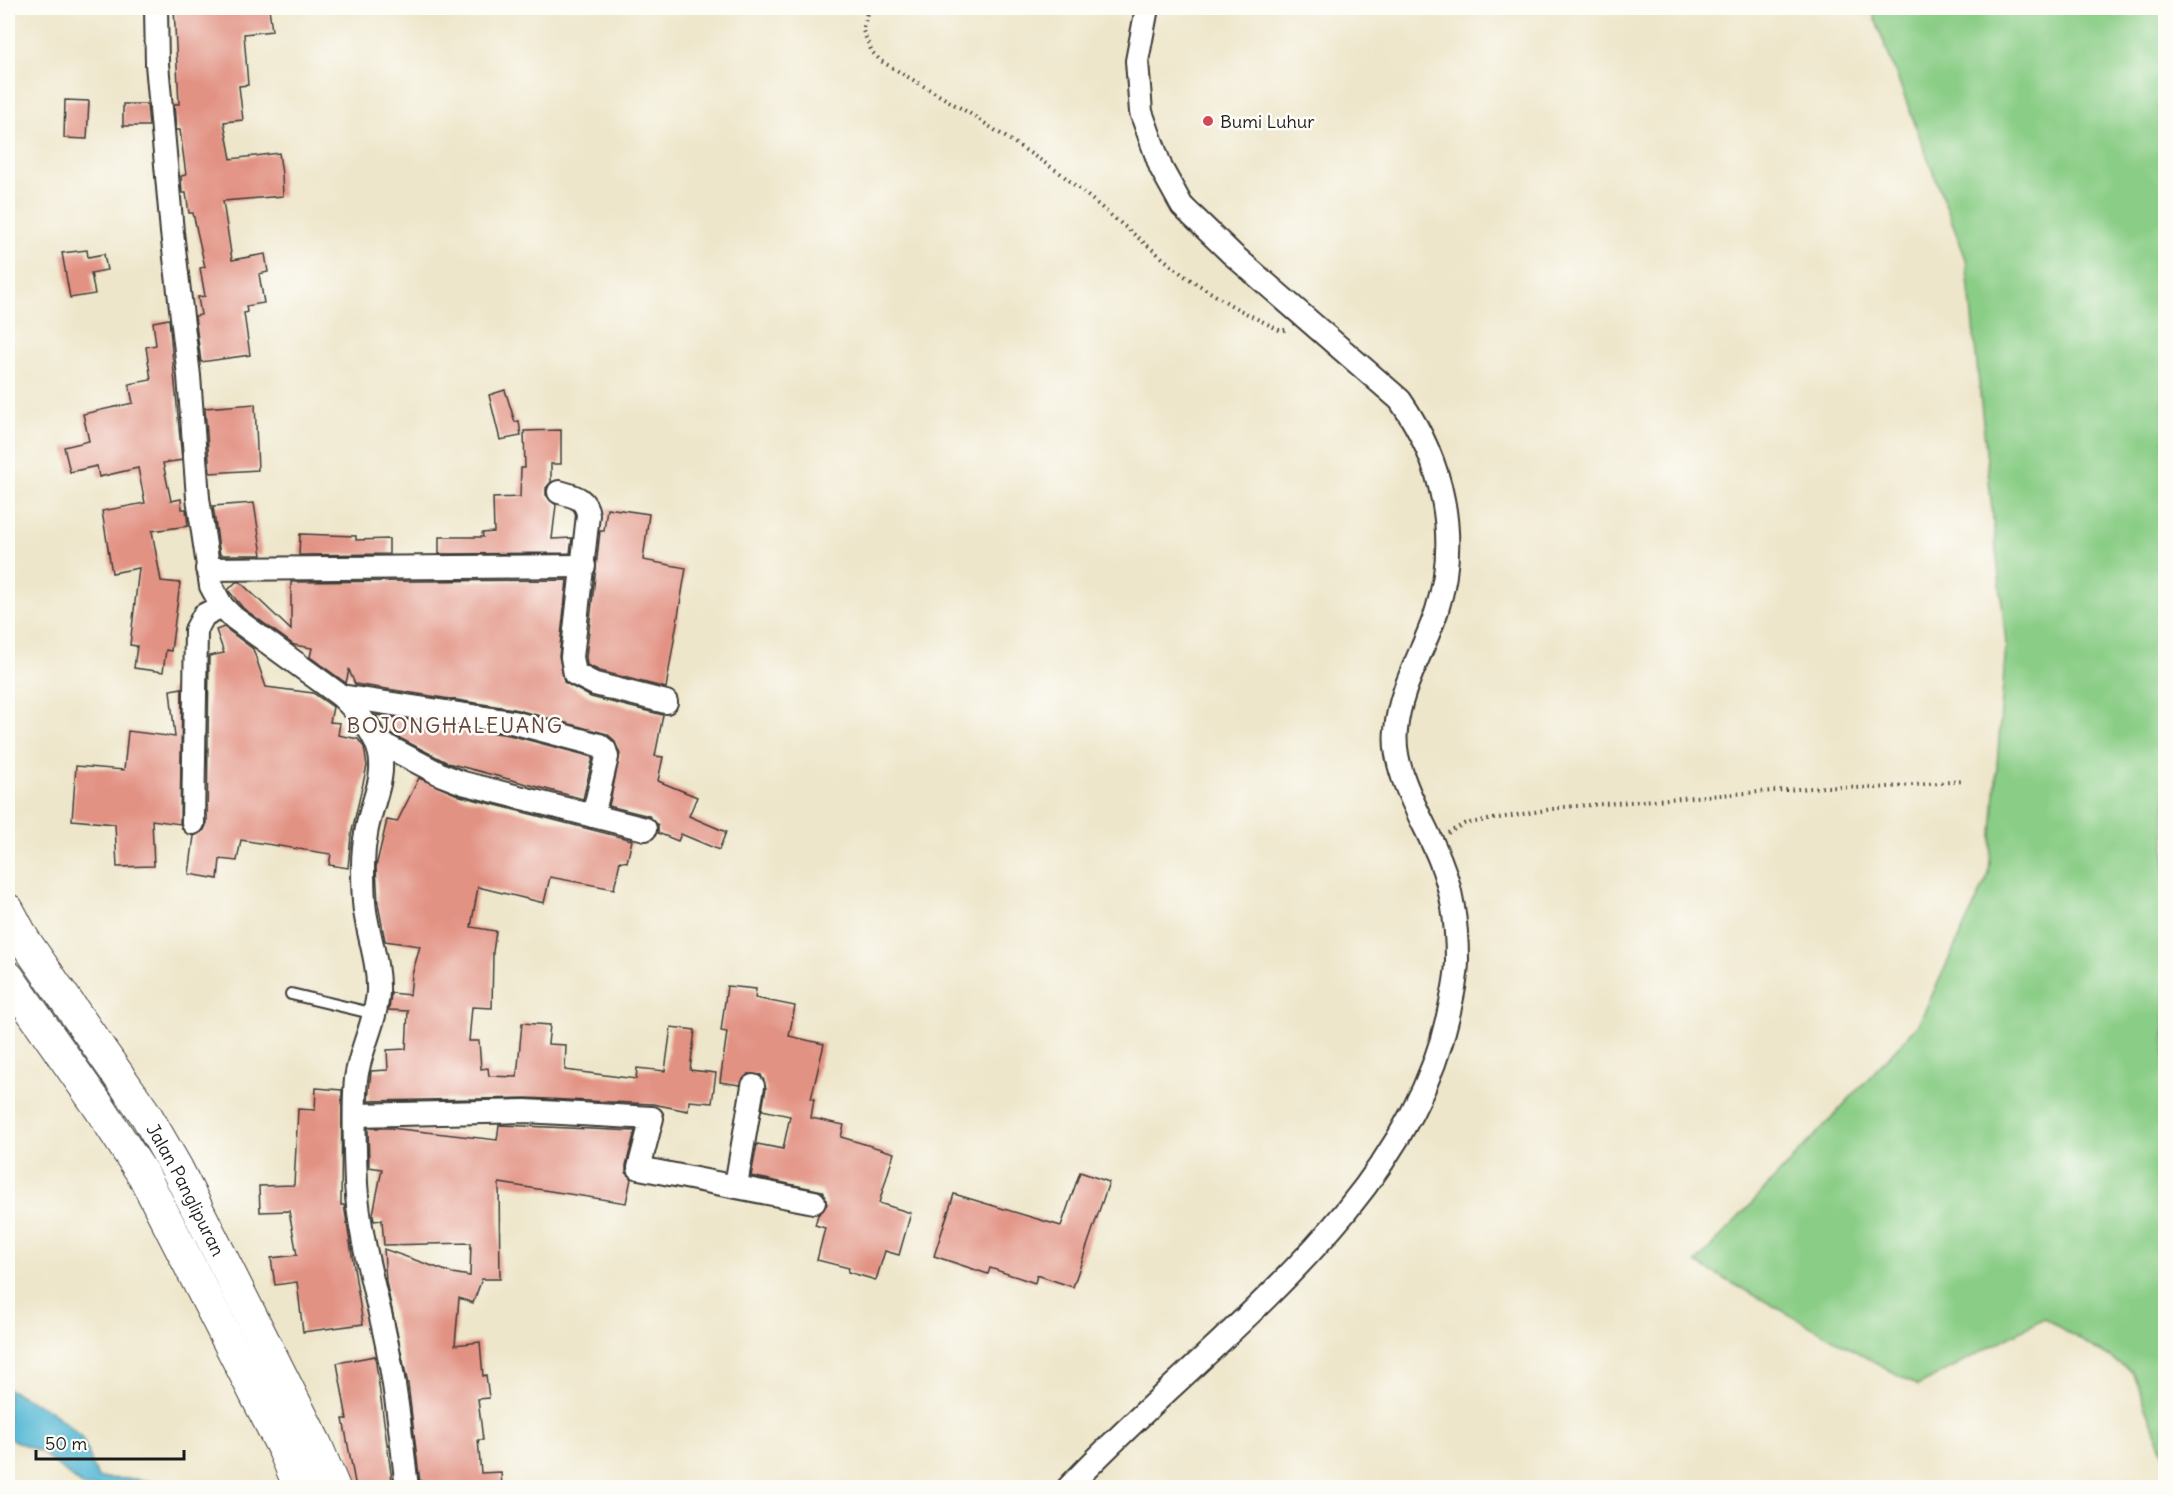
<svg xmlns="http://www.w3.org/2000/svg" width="2173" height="1495" font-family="Delius,sans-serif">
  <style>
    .green { fill: #8acd86; stroke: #537451; stroke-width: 1.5 }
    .water { fill: #56b9d5; stroke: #396a78; stroke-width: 1.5 }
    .building { fill: #e29283 }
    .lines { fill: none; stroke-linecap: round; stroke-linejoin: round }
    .lane-casing { stroke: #3c3a36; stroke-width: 14 }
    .street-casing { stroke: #3c3a36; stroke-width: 26 }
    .secondary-casing { stroke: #3c3a36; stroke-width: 34 }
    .path { stroke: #3c3a36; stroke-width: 4; stroke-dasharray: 1.5 4.5; stroke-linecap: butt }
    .lane { stroke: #fff; stroke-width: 10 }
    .street { stroke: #fff; stroke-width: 22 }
    .secondary { stroke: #fff; stroke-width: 32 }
    .poi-dot { fill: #d1495b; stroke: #fdfcf7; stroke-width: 2 }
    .labels { text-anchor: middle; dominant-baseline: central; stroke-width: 5; stroke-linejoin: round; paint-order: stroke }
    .poi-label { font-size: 18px; fill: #1c1c1c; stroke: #fdfcf7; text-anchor: start }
    .street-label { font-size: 18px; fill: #1c1c1c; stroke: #fdfcf7 }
    .quarter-label { font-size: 21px; letter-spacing: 1.5px; fill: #614540; stroke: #fdfcf7 }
  </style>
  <rect width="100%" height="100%" fill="#fdfcf7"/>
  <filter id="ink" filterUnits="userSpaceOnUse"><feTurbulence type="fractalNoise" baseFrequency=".0167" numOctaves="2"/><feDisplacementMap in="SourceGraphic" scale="12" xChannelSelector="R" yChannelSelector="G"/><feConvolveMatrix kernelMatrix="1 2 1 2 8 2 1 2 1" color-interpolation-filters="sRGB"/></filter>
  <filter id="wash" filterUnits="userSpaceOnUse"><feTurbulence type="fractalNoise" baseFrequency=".008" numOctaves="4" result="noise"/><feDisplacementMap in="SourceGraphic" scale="24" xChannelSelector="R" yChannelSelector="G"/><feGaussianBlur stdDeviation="1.35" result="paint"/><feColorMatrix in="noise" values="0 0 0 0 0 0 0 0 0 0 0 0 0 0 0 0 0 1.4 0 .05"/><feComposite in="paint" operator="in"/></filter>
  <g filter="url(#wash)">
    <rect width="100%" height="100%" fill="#eee6ca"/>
    <polygon class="green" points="1871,8 2165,8 2165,1456 2132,1371 2044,1318 1918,1386 1696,1263 1918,1025 1989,874 2006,644 1966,259"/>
    <polygon class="water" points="8,1389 51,1411 82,1437 98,1478 136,1479 189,1487 84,1487 41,1452 8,1438"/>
    <g id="blocks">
      <g class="building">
        <polygon points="174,8 239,8 240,10 269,8 272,31 244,34 248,85 239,86 243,120 224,122 231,159 279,153 282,174 283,196 223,201 232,260 265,254 268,272 259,274 264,303 246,306 247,312 244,313 250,355 201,362 195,316 201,315 198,297 205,296 200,268 205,267 193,213 189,213 186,193 182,193 181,176 186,175 180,130 176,130 174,104 179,104"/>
        <polygon points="65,100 89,101 87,139 64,138"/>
        <polygon points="123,104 147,104 149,126 123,126"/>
        <polygon points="87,250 88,257 104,254 107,270 91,273 95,294 70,298 62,253"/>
        <polygon points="169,319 182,460 163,463 171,501 181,499 182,509 186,509 188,526 152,531 161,581 180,583 171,651 166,650 163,672 134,668 137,646 130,645 139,568 112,573 102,511 145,503 138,468 99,477 97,466 70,472 64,447 89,441 83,414 133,403 129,384 151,380 146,347 156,345 153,322"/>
        <polygon points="505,390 515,422 519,421 521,436 500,440 489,395"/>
        <polygon points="255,404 258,470 210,473 205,408"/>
        <polygon points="561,430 561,464 551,464 551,482 546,488 546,495 556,505 552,539 572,538 570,553 439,554 439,537 483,537 482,533 494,532 493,498 520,497 521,468 525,468 524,431"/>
        <polygon points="254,503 262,555 220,555 213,506"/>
        <polygon points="607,508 649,514 643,560 686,568 666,688 600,671 587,665 586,657 600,531 604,531"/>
        <polygon points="300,534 356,536 356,540 389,539 389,554 299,555"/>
        <polygon points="567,580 559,656 564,682 591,697 663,715 655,756 663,757 658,781 697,797 689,816 726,832 719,850 681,834 678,841 658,833 658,825 649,816 609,806 620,754 614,740 607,734 514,709 355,684 349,670 346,683 310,657 312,648 294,645 243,608 228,590 236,582 240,582 291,630 291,582"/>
        <polygon points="224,627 253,649 266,687 313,693 333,707 330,722 340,723 338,735 358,739 364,747 367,766 351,835 348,868 329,865 331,854 241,840 237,861 220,859 218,879 189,874 194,836 204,830 207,823 209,656 224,653 216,630"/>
        <polygon points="182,688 180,824 152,820 154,866 117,867 115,824 72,820 76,766 124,770 128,731 175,737 170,690"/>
        <polygon points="376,715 509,735 593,757 583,799 448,763 384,730"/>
        <polygon points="419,778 460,796 632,840 627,862 620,861 614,889 550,877 544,903 478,887 471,927 496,931 493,952 492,1008 472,1007 469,1041 479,1041 481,1069 488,1068 489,1076 517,1077 522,1023 550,1025 548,1044 566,1045 565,1070 636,1079 637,1068 665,1071 671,1027 695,1030 690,1070 716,1073 712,1103 689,1101 688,1111 653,1104 526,1098 368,1101 371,1071 388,1070 387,1050 406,1049 408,1011 389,1010 391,993 410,995 412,975 420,946 385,941 378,904 376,867 387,820 397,822"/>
        <polygon points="727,986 756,989 755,998 795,1006 789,1036 824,1044 811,1099 814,1099 811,1118 844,1125 841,1137 894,1153 879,1203 911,1213 899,1255 885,1251 876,1280 848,1272 849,1268 817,1260 825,1228 815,1225 818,1215 827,1204 822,1191 751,1176 757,1144 783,1149 790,1116 762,1110 766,1088 761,1075 748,1074 740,1085 720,1082 727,1032 721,1031"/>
        <polygon points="316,1088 342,1090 341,1205 344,1205 363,1324 303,1332 297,1282 275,1285 271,1258 297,1255 289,1211 260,1212 259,1186 294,1185 298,1109 315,1110"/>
        <polygon points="499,1125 635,1131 626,1165 626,1172 631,1179 626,1203 499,1183 500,1279 482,1279 473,1303 459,1298 455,1345 480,1342 483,1376 486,1375 489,1398 478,1399 483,1440 478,1440 481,1473 501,1472 502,1488 435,1488 434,1481 420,1483 408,1384 386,1282 384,1249 452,1273 470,1276 471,1243 384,1245 382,1220 374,1221 373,1214 382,1169 369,1167 368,1128 391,1128 497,1140"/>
        <polygon points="1080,1172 1109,1182 1073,1287 1037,1275 1035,1283 990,1268 988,1274 934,1256 954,1194 1061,1226"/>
        <polygon points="375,1356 393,1488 356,1488 343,1419 347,1419 337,1363"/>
      </g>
    </g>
  </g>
  <g filter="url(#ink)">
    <use href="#blocks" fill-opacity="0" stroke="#3c3a36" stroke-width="1.5"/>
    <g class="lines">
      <defs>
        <polyline id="lane" points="291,994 375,1014"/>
        <g id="street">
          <path d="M156,8L157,64L172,232L189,376L198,498L211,586L222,606L234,618L341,696C416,769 363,785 363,866C363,881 363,896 365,911C369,938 379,964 378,992C376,1022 360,1049 356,1079C353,1107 355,1155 356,1184C359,1232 372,1279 383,1326C395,1379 401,1434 407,1488"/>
          <path d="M559,492C574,496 586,498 588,515L572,657L575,674L595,684L666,702"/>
          <polyline points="207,569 584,566"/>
          <polyline points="341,696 512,722 599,745 605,750 607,757 593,816"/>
          <polyline points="377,741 442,775 463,783 645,829"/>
          <polyline points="193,823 196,630 204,615 222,606"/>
          <polyline points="356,1115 525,1111 652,1118 639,1168 814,1202"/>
          <polyline points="736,1185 753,1086"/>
          <path d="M1068,1488C1199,1347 1405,1212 1448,1016C1452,998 1457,979 1457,960C1457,926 1453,892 1440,860C1425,822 1391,772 1396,730C1400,686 1424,651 1437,610C1460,537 1443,462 1400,400L1232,254L1182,206L1161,168L1141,112L1137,61L1147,8"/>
        </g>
        <g id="secondary">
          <path id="s1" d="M8,910L24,940L146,1115L176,1167L316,1445L334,1488"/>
          <polyline points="8,977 99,1107 144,1176 284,1450 300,1488"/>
        </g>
      </defs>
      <use href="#lane" class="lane-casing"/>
      <use href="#street" class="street-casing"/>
      <use href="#secondary" class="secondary-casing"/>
      <g class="path">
        <polyline points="868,8 863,31 872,52 881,61 969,113 1060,173 1183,275 1234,307 1281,331 1288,329"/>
        <polyline points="1448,833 1464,824 1564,807 1825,787 1876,788 1964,781"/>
      </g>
      <use href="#lane" class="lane"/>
      <use href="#street" class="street"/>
      <use href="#secondary" class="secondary"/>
    </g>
  </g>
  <circle class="poi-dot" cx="1208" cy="121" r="6"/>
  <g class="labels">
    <g class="poi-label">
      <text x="1220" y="121">Bumi Luhur</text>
    </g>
    <g class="street-label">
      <text stroke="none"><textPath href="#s1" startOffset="332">Jalan Panglipuran</textPath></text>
    </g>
    <g class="quarter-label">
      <text x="455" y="725">BOJONGHALEUANG</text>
    </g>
  </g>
  <rect width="2173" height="1495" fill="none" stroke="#fdfcf7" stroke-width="30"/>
  <path d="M36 1450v9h148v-9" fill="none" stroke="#1c1c1c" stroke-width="3"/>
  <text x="45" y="1450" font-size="18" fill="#1c1c1c" stroke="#fdfcf7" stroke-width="4.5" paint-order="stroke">50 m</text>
</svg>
